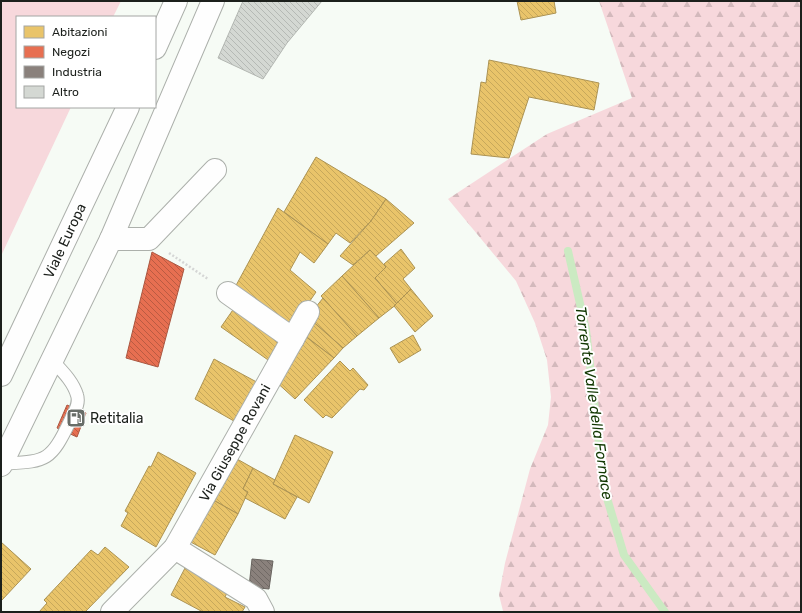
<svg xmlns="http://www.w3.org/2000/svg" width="802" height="613" font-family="Rubik,sans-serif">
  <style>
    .green { fill: #f7d8dc }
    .forest { fill: url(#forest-firs) }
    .homes { fill: url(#homes-back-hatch); stroke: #ac9353 }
    .shops { fill: url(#shops-back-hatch); stroke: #aa5741 }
    .industry { fill: url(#industry-back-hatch); stroke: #69645f }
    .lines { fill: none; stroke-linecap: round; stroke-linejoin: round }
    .stream { stroke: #cbeac2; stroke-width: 8 }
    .building { fill: url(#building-back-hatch); stroke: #b3b7b2 }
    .service-casing { stroke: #acb0ab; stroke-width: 14 }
    .minor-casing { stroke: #acb0ab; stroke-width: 24 }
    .tertiary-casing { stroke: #acb0ab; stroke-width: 24 }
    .path { stroke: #d5d6d5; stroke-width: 2.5; stroke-dasharray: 2 2; stroke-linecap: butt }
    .service { stroke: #fefefe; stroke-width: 12 }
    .minor { stroke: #fefefe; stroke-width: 22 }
    .tertiary { stroke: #fefefe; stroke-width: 22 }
    .labels { text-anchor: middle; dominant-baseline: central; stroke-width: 4; stroke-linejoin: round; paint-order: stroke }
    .street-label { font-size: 14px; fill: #1c201c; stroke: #fff }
    .poi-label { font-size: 14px; fill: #1c201c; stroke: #fff; text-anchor: start }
    .water-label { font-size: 15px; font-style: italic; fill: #123802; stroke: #fff }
  </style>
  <defs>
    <pattern id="forest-firs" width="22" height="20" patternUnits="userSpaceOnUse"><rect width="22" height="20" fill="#f7d8dc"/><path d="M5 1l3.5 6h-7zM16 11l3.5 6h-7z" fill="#d3b9bc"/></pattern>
    <pattern id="homes-back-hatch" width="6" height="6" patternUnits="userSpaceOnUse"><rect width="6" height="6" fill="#e9c46a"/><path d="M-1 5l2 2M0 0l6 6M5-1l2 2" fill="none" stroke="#c7a85b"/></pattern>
    <pattern id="shops-back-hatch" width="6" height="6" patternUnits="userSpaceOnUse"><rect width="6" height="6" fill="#e76f51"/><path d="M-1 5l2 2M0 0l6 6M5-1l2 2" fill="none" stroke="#ba5b42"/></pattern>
    <pattern id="industry-back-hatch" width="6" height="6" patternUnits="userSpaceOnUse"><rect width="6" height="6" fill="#8a817c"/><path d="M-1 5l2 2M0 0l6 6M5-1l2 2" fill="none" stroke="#706965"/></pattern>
    <pattern id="building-back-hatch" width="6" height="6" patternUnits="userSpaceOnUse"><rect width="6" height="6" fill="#d4d8d3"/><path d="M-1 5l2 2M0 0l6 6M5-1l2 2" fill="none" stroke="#b5b9b5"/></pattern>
  </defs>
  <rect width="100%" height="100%" fill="#f6fbf5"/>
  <polygon class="green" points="3,1 121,1 113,17 17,17 17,107 71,107 1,256 1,6"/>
  <polygon class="forest" points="599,1 801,1 801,612 503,611 499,595 505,563 530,469 548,425 551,397 547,360 535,323 516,281 448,199 547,134 632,98"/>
  <g class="homes">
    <polygon points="517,1 554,1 556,13 521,20"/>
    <polygon points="489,60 599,83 594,110 529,97 509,158 471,154 481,82 486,83"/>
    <polygon points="316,157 386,199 371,221 350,243 336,233 328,244 284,212"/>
    <polygon points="386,199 414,223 376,256 370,250 353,265 340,256 371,221"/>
    <polygon points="278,208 328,244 314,263 300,252 290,270 316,292 290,330 233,291"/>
    <polygon points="401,249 415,268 403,279 411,289 397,304 375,278 386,267 384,264"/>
    <polygon points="370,250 386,267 375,278 397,304 379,318 342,276"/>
    <polygon points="342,276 379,318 357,336 321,296"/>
    <polygon points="411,289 433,316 415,332 394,306"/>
    <polygon points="323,298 357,336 343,348 308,317"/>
    <polygon points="237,304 287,339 271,362 221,327"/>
    <polygon points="310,319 343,348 334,358 299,331"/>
    <polygon points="413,335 421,350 399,363 390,348"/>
    <polygon points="305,336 334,358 295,399 274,380"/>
    <polygon points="214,359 264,386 241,425 195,399"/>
    <polygon points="340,361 350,371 353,368 368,385 364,390 360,389 332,418 326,415 323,418 304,400"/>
    <polygon points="295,435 333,452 309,503 273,484"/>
    <polygon points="158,452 196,473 156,547 121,526 128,513 125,511 149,466 151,467"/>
    <polygon points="230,455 253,468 243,489 248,492 238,514 208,497"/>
    <polygon points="253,468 275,480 273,484 297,497 285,519 245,498 248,492 243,489"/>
    <polygon points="208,497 238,514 215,555 185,539"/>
    <polygon points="1,542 31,569 2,600 1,600"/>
    <polygon points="105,547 129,567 85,612 39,612 47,603 44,600 91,550 98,555"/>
    <polygon points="185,568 228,591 225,597 245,607 242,612 203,612 171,595"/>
  </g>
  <g class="shops">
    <polygon points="152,252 184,269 158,367 126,358"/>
    <polygon points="67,405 86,413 77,437 57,428"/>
  </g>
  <polygon class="industry" points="252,559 273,561 269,589 249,587"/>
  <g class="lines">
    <polyline class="stream" points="568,251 586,330 604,488 624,555 665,612"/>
  </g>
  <polygon class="building" points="243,1 322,1 287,43 263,79 218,58"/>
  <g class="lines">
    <defs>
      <path id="service" d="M1,464C46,461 50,463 70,421C74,412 80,404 77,395C73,381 61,370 52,360"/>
      <g id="minor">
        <polyline points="111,239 149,239 215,170"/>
        <polyline points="228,293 293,339"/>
        <polyline points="175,548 256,599 263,612"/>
        <polyline points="112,612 175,548 308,312"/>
      </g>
      <g id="tertiary">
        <polyline points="155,48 176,1"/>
        <polyline points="1,375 128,107"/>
        <polyline points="1,465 111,239 213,1"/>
      </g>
    </defs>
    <use href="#service" class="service-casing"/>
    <use href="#minor" class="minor-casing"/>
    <use href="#tertiary" class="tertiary-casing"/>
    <polyline class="path" points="169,253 208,279"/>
    <use href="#service" class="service"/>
    <use href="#minor" class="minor"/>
    <use href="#tertiary" class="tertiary"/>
  </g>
  <defs>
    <symbol id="fuel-square" viewBox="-11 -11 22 22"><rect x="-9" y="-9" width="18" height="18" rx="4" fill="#686d68" stroke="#fff"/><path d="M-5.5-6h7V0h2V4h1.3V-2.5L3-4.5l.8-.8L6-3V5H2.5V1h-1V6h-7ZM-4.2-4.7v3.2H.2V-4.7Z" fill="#fff"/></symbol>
  </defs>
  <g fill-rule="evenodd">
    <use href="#fuel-square" x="65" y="407" width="22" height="22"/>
  </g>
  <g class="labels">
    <g class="street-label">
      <text transform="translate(65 241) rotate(-65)">Viale Europa</text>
      <text transform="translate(235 443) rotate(-61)">Via Giuseppe Rovani</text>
    </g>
    <g class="poi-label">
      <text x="90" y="418">Retitalia</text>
    </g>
    <g class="water-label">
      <text transform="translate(594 403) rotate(82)">Torrente Valle della Fornace</text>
    </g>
  </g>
  <rect width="802" height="613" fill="none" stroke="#1c201c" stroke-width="4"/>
  <rect x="16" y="16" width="140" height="92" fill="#ffffff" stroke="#a4a6a4"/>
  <rect x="24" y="26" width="20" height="12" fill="#e9c46a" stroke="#a4a6a4"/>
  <text x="52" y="36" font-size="12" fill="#1c201c">Abitazioni</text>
  <rect x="24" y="46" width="20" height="12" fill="#e76f51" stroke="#a4a6a4"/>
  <text x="52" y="56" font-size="12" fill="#1c201c">Negozi</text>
  <rect x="24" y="66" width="20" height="12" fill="#8a817c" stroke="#a4a6a4"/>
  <text x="52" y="76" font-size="12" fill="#1c201c">Industria</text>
  <rect x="24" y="86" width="20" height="12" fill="#d4d8d3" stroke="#a4a6a4"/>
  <text x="52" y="96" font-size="12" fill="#1c201c">Altro</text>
</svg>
